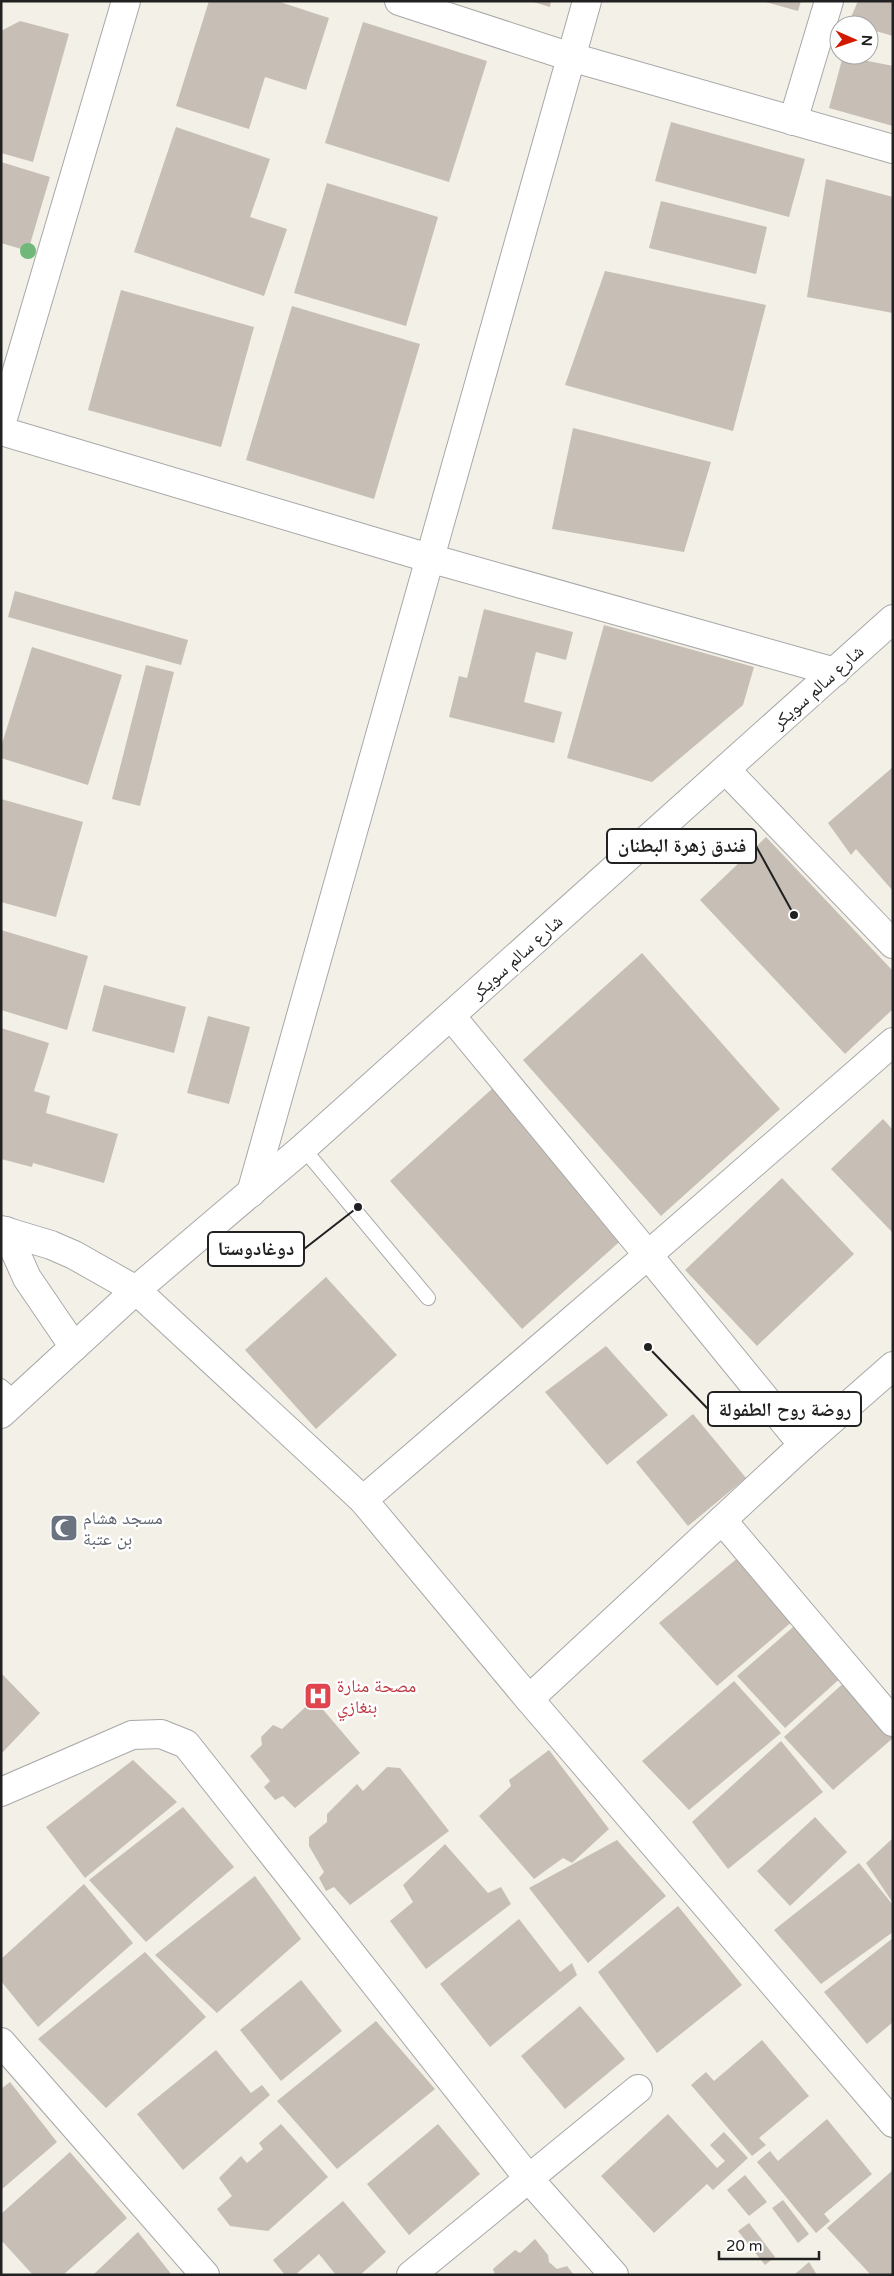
<svg xmlns="http://www.w3.org/2000/svg" width="894" height="2276" font-family="'Varela Round','Noto Naskh Arabic',sans-serif">
  <style>
    .building { fill: #c7bfb6 }
    .lines { fill: none; stroke-linecap: round; stroke-linejoin: round }
    .service-casing { stroke: #a8a8a8; stroke-width: 16 }
    .minor-casing { stroke: #a8a8a8; stroke-width: 30 }
    .tertiary-casing { stroke: #a8a8a8; stroke-width: 30 }
    .service { stroke: #fff; stroke-width: 14 }
    .minor { stroke: #fff; stroke-width: 28 }
    .tertiary { stroke: #fff; stroke-width: 28 }
    .tree { fill: #70b77a }
    .labels { text-anchor: middle; dominant-baseline: central; stroke-width: 5; stroke-linejoin: round; paint-order: stroke }
    .street-label { font-size: 18px; fill: #212121; stroke: #fff }
    .worship-label { font-size: 18px; fill: #5b616d; stroke: #fff; text-anchor: start }
    .health-label { font-size: 18px; fill: #be3a42; stroke: #fff; text-anchor: start }
    .leader { fill: none; stroke: #212121; stroke-width: 2 }
    .callout-dot { fill: #212121; stroke: #fff; stroke-width: 2 }
    .callout { fill: #fff; stroke: #212121; stroke-width: 2 }
    .callout-label { font-size: 19px; text-anchor: middle; font-weight: bold; fill: #212121 }
  </style>
  <rect width="100%" height="100%" fill="#f2f0e7"/>
  <g class="building">
    <polygon points="209,1 277,1 329,18 306,90 265,77 249,129 176,106"/>
    <polygon points="530,1 551,1 550,7"/>
    <polygon points="762,1 801,1 798,11"/>
    <polygon points="858,1 893,1 893,36 869,29 869,25 848,24"/>
    <polygon points="20,21 69,34 33,162 1,153 1,31"/>
    <polygon points="363,22 487,61 449,182 325,143"/>
    <polygon points="843,56 893,66 893,126 829,108"/>
    <polygon points="671,122 805,159 789,217 655,181"/>
    <polygon points="176,127 270,159 250,217 287,229 264,296 134,252"/>
    <polygon points="1,162 50,177 28,251 1,243"/>
    <polygon points="826,179 893,197 893,313 807,297"/>
    <polygon points="327,183 438,217 406,326 294,293"/>
    <polygon points="661,201 767,227 756,274 649,248"/>
    <polygon points="605,271 766,305 733,431 565,385"/>
    <polygon points="121,290 254,327 221,447 88,410"/>
    <polygon points="292,306 420,344 374,499 246,460"/>
    <polygon points="573,428 711,462 684,552 552,529"/>
    <polygon points="15,591 188,640 181,665 8,617"/>
    <polygon points="484,609 573,632 566,660 536,652 524,702 562,712 554,743 449,717 459,676 467,678"/>
    <polygon points="604,625 754,667 743,705 652,782 567,758"/>
    <polygon points="32,647 122,675 88,785 1,758 1,747"/>
    <polygon points="146,665 174,672 140,806 112,799"/>
    <polygon points="893,767 893,891 856,849 851,855 828,823"/>
    <polygon points="1,799 83,822 56,917 1,902"/>
    <polygon points="766,837 893,971 893,1009 845,1054 700,900"/>
    <polygon points="1,930 88,956 67,1030 1,1010"/>
    <polygon points="642,953 780,1109 661,1216 523,1060"/>
    <polygon points="104,985 186,1007 174,1053 92,1031"/>
    <polygon points="208,1016 250,1027 229,1104 187,1093"/>
    <polygon points="1,1028 49,1043 34,1091 50,1096 46,1113 118,1134 104,1183 33,1163 32,1167 1,1159"/>
    <polygon points="493,1088 626,1236 522,1329 390,1181"/>
    <polygon points="883,1119 893,1130 893,1233 831,1169"/>
    <polygon points="782,1178 854,1254 757,1346 685,1270"/>
    <polygon points="326,1277 397,1355 316,1429 245,1350"/>
    <polygon points="606,1346 668,1415 607,1465 545,1392"/>
    <polygon points="693,1414 746,1478 688,1526 636,1462"/>
    <polygon points="739,1557 794,1620 717,1686 659,1623"/>
    <polygon points="800,1621 844,1675 785,1728 737,1676"/>
    <polygon points="1,1673 40,1713 1,1754"/>
    <polygon points="847,1680 893,1733 893,1738 833,1790 784,1737"/>
    <polygon points="734,1681 781,1733 689,1810 642,1761"/>
    <polygon points="314,1699 360,1753 295,1808 283,1796 275,1800 264,1787 270,1781 250,1756 262,1745 261,1737 273,1725 282,1729"/>
    <polygon points="781,1741 823,1792 728,1869 692,1822"/>
    <polygon points="549,1750 609,1829 572,1863 563,1858 534,1879 479,1816 511,1786 509,1780"/>
    <polygon points="133,1760 177,1802 85,1878 46,1827"/>
    <polygon points="387,1767 400,1768 449,1831 350,1905 334,1887 326,1891 319,1878 324,1872 309,1846 309,1837 327,1822 327,1814 357,1784 363,1791"/>
    <polygon points="183,1807 234,1867 146,1942 89,1880"/>
    <polygon points="815,1817 847,1852 790,1906 757,1871"/>
    <polygon points="893,1838 893,1903 866,1863"/>
    <polygon points="617,1840 666,1896 588,1963 529,1888"/>
    <polygon points="445,1844 488,1893 501,1887 511,1904 426,1969 390,1921 413,1902 403,1885"/>
    <polygon points="859,1863 893,1905 893,1932 821,1984 774,1930"/>
    <polygon points="255,1876 301,1939 217,2013 155,1955"/>
    <polygon points="84,1884 133,1943 38,2027 1,1981 1,1959"/>
    <polygon points="678,1906 742,1985 657,2053 598,1972"/>
    <polygon points="519,1919 560,1972 572,1963 577,1975 490,2047 440,1984"/>
    <polygon points="893,1938 893,2022 867,2044 824,1992"/>
    <polygon points="145,1952 206,2017 106,2108 38,2039"/>
    <polygon points="301,1980 342,2031 281,2081 240,2030"/>
    <polygon points="580,2006 625,2059 565,2109 521,2056"/>
    <polygon points="376,2021 435,2089 337,2169 277,2101"/>
    <polygon points="762,2040 809,2096 759,2138 766,2145 752,2156 691,2085 706,2072 714,2081"/>
    <polygon points="216,2050 251,2093 262,2085 270,2095 183,2170 137,2114"/>
    <polygon points="10,2082 57,2142 1,2190 1,2089"/>
    <polygon points="668,2114 717,2168 725,2161 710,2145 724,2132 748,2158 713,2190 707,2184 654,2233 601,2176"/>
    <polygon points="827,2119 872,2174 824,2214 830,2221 816,2233 757,2162 770,2151 778,2161"/>
    <polygon points="281,2124 328,2177 268,2231 230,2226 217,2209 232,2196 219,2178 241,2156 247,2163 263,2149 259,2143"/>
    <polygon points="438,2124 480,2174 409,2235 367,2184"/>
    <polygon points="70,2152 127,2218 63,2275 33,2275 1,2240 1,2214"/>
    <polygon points="893,2170 893,2275 871,2275 827,2228"/>
    <polygon points="745,2175 767,2202 749,2216 727,2190"/>
    <polygon points="783,2200 809,2234 798,2243 772,2208"/>
    <polygon points="343,2201 386,2252 360,2275 336,2275 319,2254 295,2275 285,2275 273,2260"/>
    <polygon points="749,2223 775,2257 765,2265 738,2231"/>
    <polygon points="138,2232 172,2275 93,2275"/>
    <polygon points="535,2239 548,2255 549,2262 557,2269 567,2266 574,2275 495,2275 493,2269 515,2250 520,2253"/>
    <polygon points="809,2262 817,2275 794,2275"/>
  </g>
  <g class="lines">
    <defs>
      <g id="service">
        <polyline points="303,1148 428,1298"/>
        <polyline points="1,1386 17,1400"/>
      </g>
      <g id="minor">
        <polyline points="399,1 571,57 893,149"/>
        <polyline points="793,121 829,1"/>
        <polyline points="1,431 429,558 835,672"/>
        <polyline points="726,770 893,944"/>
        <polyline points="451,1016 648,1255 893,1042"/>
        <polyline points="251,1193 587,1"/>
        <polyline points="1,1230 51,1245 74,1255 136,1290 363,1500 529,1699 893,2123"/>
        <polyline points="6,1231 27,1278 74,1347"/>
        <polyline points="803,1445 893,1366"/>
        <polyline points="363,1500 648,1255 803,1445 529,1699"/>
        <polyline points="722,1520 893,1722"/>
        <polyline points="1,1792 132,1735 161,1734 186,1744 529,2179 614,2275"/>
        <polyline points="1,2042 205,2275"/>
        <polyline points="411,2275 638,2089"/>
      </g>
      <g id="tertiary">
        <polyline points="1,425 126,1"/>
        <polyline points="1,1414 136,1290 303,1148 893,619"/>
      </g>
    </defs>
    <use href="#service" class="service-casing"/>
    <use href="#minor" class="minor-casing"/>
    <use href="#tertiary" class="tertiary-casing"/>
    <use href="#service" class="service"/>
    <use href="#minor" class="minor"/>
    <use href="#tertiary" class="tertiary"/>
  </g>
  <circle class="tree" cx="28" cy="251" r="8"/>
  <defs>
    <symbol id="mosque-square" viewBox="-11 -11 22 22"><rect x="-9" y="-9" width="18" height="18" rx="4" fill="#6b7280" stroke="#fff"/><path d="M3.5-4.9A6 6 0 1 0 3.5 4.9A5 5 0 1 1 3.5-4.9Z" fill="#fff"/></symbol>
    <symbol id="hospital-square" viewBox="-11 -11 22 22"><rect x="-9" y="-9" width="18" height="18" rx="4" fill="#e0444e" stroke="#fff"/><path d="M-5-5h3v3.5h4V-5h3V5h-3V1.5h-4V5h-3Z" fill="#fff"/></symbol>
  </defs>
  <g fill-rule="evenodd">
    <use href="#mosque-square" x="48" y="1512" width="32" height="32"/>
    <use href="#hospital-square" x="302" y="1680" width="32" height="32"/>
  </g>
  <g class="labels">
    <g class="street-label">
      <text transform="translate(818 687) rotate(-42)">شارع سالم سويكر</text>
      <text transform="translate(517 957) rotate(-42)">شارع سالم سويكر</text>
    </g>
    <g class="worship-label">
      <text x="83" y="1518">مسجد هشام<tspan x="83" dy="21">بن عتبة</tspan></text>
    </g>
    <g class="health-label">
      <text x="337" y="1686">مصحة منارة<tspan x="337" dy="21">بنغازي</tspan></text>
    </g>
  </g>
  <path class="leader" d="M794 915L756 846M358 1207L304 1249M648 1347L708 1409"/>
  <g class="callout-dot">
    <circle cx="794" cy="915" r="5"/>
    <circle cx="358" cy="1207" r="5"/>
    <circle cx="648" cy="1347" r="5"/>
  </g>
  <g class="callout">
    <rect x="607" y="829" width="149" height="34" rx="5"/>
    <rect x="208" y="1232" width="96" height="34" rx="5"/>
    <rect x="708" y="1392" width="153" height="34" rx="5"/>
  </g>
  <g class="callout-label">
    <text x="682" y="852">فندق زهرة البطنان</text>
    <text x="256" y="1255">دوغادوستا</text>
    <text x="785" y="1416">روضة روح الطفولة</text>
  </g>
  <rect width="894" height="2276" fill="none" stroke="#212121" stroke-width="5"/>
  <g transform="translate(854 40) rotate(92)"><circle r="24" fill="#ffffff" stroke="#a6a6a6"/>
  <path d="M0-4L9 19L0 12L-9 19Z" fill="#d21a00"/>
  <text y="-8" font-size="14" font-weight="bold" text-anchor="middle" fill="#212121">N</text>
  </g>
  <path d="M719 2251v8h100v-8" fill="none" stroke="#212121" stroke-width="2.5"/>
  <text x="726" y="2251" font-size="15" fill="#212121" stroke="#ffffff" stroke-width="4" paint-order="stroke">20 m</text>
</svg>
